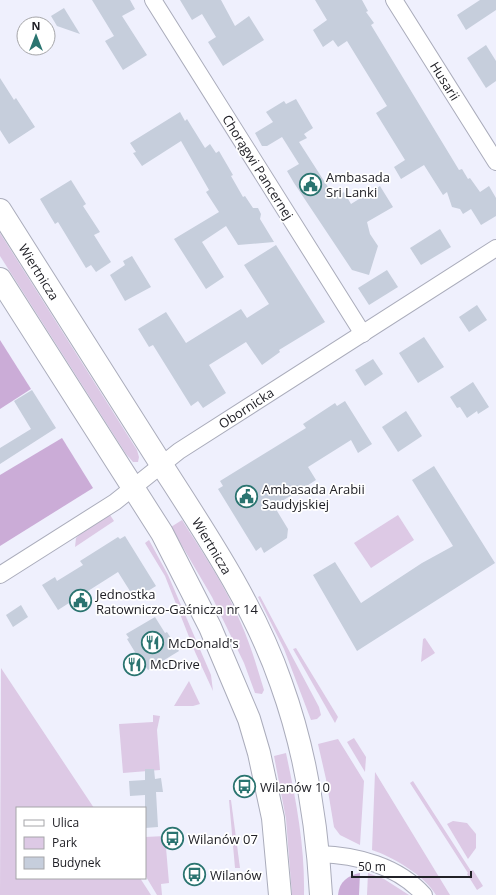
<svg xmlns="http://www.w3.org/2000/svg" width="496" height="895" font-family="'Open Sans',sans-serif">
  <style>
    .green { fill: #ddc9e5 }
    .forest { fill: #cbacd7 }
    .building { fill: #c6cedc }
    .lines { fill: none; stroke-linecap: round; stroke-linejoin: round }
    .minor-casing { stroke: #aaacbb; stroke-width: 18 }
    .secondary-casing { stroke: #aaacbb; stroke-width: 24 }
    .minor { stroke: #fff; stroke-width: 16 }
    .secondary { stroke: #fff; stroke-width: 22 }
    .labels { text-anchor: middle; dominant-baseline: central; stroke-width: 3.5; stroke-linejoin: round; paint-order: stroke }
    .street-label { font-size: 13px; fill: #212127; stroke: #fff }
    .poi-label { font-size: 13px; fill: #212127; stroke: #fff; text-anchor: start }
  </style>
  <rect width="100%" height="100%" fill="#eff0fd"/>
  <g class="green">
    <polygon points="0,233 137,450 139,457 138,462 133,462 126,454 0,256"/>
    <polygon points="110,515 114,521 75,547 76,538 80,534"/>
    <polygon points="398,515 414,540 371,568 354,543"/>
    <path d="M182,520C203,553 225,586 240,621C250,643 257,667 264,690L262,694L255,693L244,663L212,597L171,527Z"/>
    <polygon points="149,540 168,575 211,675 213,691 195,652 165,576 145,543"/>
    <polygon points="260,596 319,707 321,715 317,719 311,720 284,649 258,597"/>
    <polygon points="425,638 435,653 421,662 423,639"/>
    <polygon points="296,648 338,717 335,723 293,649"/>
    <polygon points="1,668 94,808 17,808 17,878 140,878 151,895 0,895"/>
    <polygon points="189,681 200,704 193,706 174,706"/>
    <polygon points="153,715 160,716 157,730 160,770 123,773 119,724 153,722"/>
    <polygon points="354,738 366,757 365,772 347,742"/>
    <polygon points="338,739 364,781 360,845 340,835 334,827 326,779 318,744"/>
    <path d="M286,753C296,800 305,846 304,895H292L286,819L274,756Z"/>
    <path d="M375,772L450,895H436C424,875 393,857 372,850Z"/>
    <polygon points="413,781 471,871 473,870 483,886 477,890 467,874 468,873 410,783"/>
    <polygon points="229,800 231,800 240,868 235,868"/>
    <polygon points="453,821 467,823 476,834 476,848 468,859 447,824"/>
    <polygon points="165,836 169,883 161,884 162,895 157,895 145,875 145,837"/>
    <polygon points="368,873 384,879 409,895 367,895"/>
  </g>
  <g class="forest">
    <polygon points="0,340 31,389 0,409"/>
    <polygon points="62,438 93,488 0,546 0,475"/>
    <path d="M360,873L359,895H338C339,882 348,875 360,873Z"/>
  </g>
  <g class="building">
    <polygon points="92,0 130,0 135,9 122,16 147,55 123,70 105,41 114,36"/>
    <polygon points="180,0 221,0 235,26 249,16 264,40 223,66 208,42 216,37 202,14 192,20"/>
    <polygon points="315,0 362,0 368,11 366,12 374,23 371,25 459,170 462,169 468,179 470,178 480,192 489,186 496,198 496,216 481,225 471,209 463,214 460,209 452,207 447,192 443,195 424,165 401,179 394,167 405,160 376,113 387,106 347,41 338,47 333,40 323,47 313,30 327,20"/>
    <polygon points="480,0 496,0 496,10 466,30 457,15"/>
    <polygon points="64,8 80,34 57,26 51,16"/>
    <polygon points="486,45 496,61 496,81 486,88 467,58"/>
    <polygon points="0,78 14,100 16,98 35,127 9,144 0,130"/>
    <polygon points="296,99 313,128 304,134 307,138 299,142 335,198 344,192 351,204 380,186 393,207 367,222 370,234 378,246 369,275 352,270 294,183 287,171 299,164 282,137 267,146 262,146 255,133 273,122 266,112 284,101 286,104"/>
    <polygon points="180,112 185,121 187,119 205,148 210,144 216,153 219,151 233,175 231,176 243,197 245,196 253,208 258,208 261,214 260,219 274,242 238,245 226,226 202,242 224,277 206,289 174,239 219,212 206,192 209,190 181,141 142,166 133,153 136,152 130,143"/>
    <polygon points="71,180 86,204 83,206 100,232 94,235 111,262 96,272 91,265 86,268 58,222 55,224 40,199"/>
    <polygon points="440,229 451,247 421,265 410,248"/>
    <polygon points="276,245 325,322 279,350 280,352 262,365 246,342 209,365 226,393 203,408 198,401 191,406 153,345 149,347 138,329 166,312 186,343 241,309 247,318 269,304 244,265"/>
    <polygon points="132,256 151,287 125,301 110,275 125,265 123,261"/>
    <polygon points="387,270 398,287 369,305 358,288"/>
    <polygon points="477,305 487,320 469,332 459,317"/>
    <polygon points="424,337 444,367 418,383 399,353"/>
    <polygon points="373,359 383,374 365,386 355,370"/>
    <polygon points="473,382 489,407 478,414 477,411 467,418 460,407 457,408 450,397"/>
    <polygon points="32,390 56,428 0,464 0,448 31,429 14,401"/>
    <polygon points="345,401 372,444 358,453 351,440 308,467 316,480 305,487 307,490 297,496 295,493 274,506 288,529 287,538 264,553 261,547 256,551 218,489 223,486 220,481 306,428 303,424 335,403 337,406"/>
    <polygon points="406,411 422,436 398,452 382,427"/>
    <polygon points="434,466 495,563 357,651 313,575 335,562 361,603 422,563 453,546 412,480"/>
    <polygon points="125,536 156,586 135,599 118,572 58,610 42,585 55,577 57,581 83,565 80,561 118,537 120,539"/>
    <polygon points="21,605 28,617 13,627 6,615"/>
    <polygon points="155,617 165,633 167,632 179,651 148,670 142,661 141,662 127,639 129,638 126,634"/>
    <polygon points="145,769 154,769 155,779 161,778 163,792 156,792 158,827 145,828 145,795 130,796 129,781 145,780"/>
  </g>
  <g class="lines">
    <defs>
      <g id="minor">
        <polyline points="153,0 363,334"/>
        <polyline points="394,0 496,162"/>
        <polyline points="0,575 115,502 179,451 496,248"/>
        <path d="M319,854C357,855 398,866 424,895"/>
      </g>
      <g id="secondary">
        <path d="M0,210C54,295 107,379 161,464C206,534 254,605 281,683C306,752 317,822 321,895"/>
        <polyline points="0,279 162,533 210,627 249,719 259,753 273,818 280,895"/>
      </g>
    </defs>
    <use href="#minor" class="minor-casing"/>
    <use href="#secondary" class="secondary-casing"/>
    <use href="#minor" class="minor"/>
    <use href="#secondary" class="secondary"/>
  </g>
  <defs>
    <symbol id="civic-ring" viewBox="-11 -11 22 22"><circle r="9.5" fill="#fff" stroke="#2a7470" stroke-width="1.5"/><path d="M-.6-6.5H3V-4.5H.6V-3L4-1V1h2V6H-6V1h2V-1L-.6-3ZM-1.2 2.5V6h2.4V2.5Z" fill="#2a7470"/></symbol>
    <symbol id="restaurant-ring" viewBox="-11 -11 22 22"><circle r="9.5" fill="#fff" stroke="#2a7470" stroke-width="1.5"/><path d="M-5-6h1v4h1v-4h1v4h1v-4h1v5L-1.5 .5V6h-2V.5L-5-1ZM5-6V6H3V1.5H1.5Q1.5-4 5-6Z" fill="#2a7470"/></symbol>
    <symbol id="bus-ring" viewBox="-11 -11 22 22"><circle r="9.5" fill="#fff" stroke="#2a7470" stroke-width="1.5"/><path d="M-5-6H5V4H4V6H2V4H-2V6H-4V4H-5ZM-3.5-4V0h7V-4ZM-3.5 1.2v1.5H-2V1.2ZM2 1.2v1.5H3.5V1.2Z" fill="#2a7470"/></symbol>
  </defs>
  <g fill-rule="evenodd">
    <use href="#civic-ring" x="298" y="172" width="25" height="25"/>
    <use href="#civic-ring" x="234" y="484" width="25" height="25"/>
    <use href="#civic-ring" x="68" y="588" width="25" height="25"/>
    <use href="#restaurant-ring" x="140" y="630" width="25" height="25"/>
    <use href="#restaurant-ring" x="122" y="652" width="25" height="25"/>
    <use href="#bus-ring" x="232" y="774" width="25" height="25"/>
    <use href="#bus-ring" x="160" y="826" width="25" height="25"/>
    <use href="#bus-ring" x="182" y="862" width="25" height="25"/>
  </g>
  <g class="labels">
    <g class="street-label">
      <text transform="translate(445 81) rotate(58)">Husarii</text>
      <text transform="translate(258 167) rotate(58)">Chorągwi Pancernej</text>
      <text transform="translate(39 272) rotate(58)">Wiertnicza</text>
      <text transform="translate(246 408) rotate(-33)">Obornicka</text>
      <text transform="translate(212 546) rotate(59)">Wiertnicza</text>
    </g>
    <g class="poi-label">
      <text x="326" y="177">Ambasada<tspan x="326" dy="15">Sri Lanki</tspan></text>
      <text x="262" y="489">Ambasada Arabii<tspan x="262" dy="15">Saudyjskiej</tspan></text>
      <text x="96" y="594">Jednostka<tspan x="96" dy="15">Ratowniczo-Gaśnicza nr 14</tspan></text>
      <text x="168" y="643">McDonald's</text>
      <text x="150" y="664">McDrive</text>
      <text x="260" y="787">Wilanów 10</text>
      <text x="188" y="839">Wilanów 07</text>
      <text x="210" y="875">Wilanów</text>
    </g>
  </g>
  <rect x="16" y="807" width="130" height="72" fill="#ffffff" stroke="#a6a6a9"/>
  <rect x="24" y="820" width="20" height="6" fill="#ffffff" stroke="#a6a6a9"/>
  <text x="52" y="827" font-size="12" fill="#212127">Ulica</text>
  <rect x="24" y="837" width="20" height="12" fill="#ddc9e5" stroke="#a6a6a9"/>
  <text x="52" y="847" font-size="12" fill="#212127">Park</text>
  <rect x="24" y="857" width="20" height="12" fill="#c6cedc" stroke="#a6a6a9"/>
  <text x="52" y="867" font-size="12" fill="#212127">Budynek</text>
  <g transform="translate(36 36)"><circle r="19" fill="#ffffff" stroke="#a6a6a9"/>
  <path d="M0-3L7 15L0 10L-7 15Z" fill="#2a7470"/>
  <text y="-6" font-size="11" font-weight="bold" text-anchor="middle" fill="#212127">N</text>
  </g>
  <path d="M352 871v6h119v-6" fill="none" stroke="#212127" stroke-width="2"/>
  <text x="358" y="871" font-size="12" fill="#212127" stroke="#ffffff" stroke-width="3" paint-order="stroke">50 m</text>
</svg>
